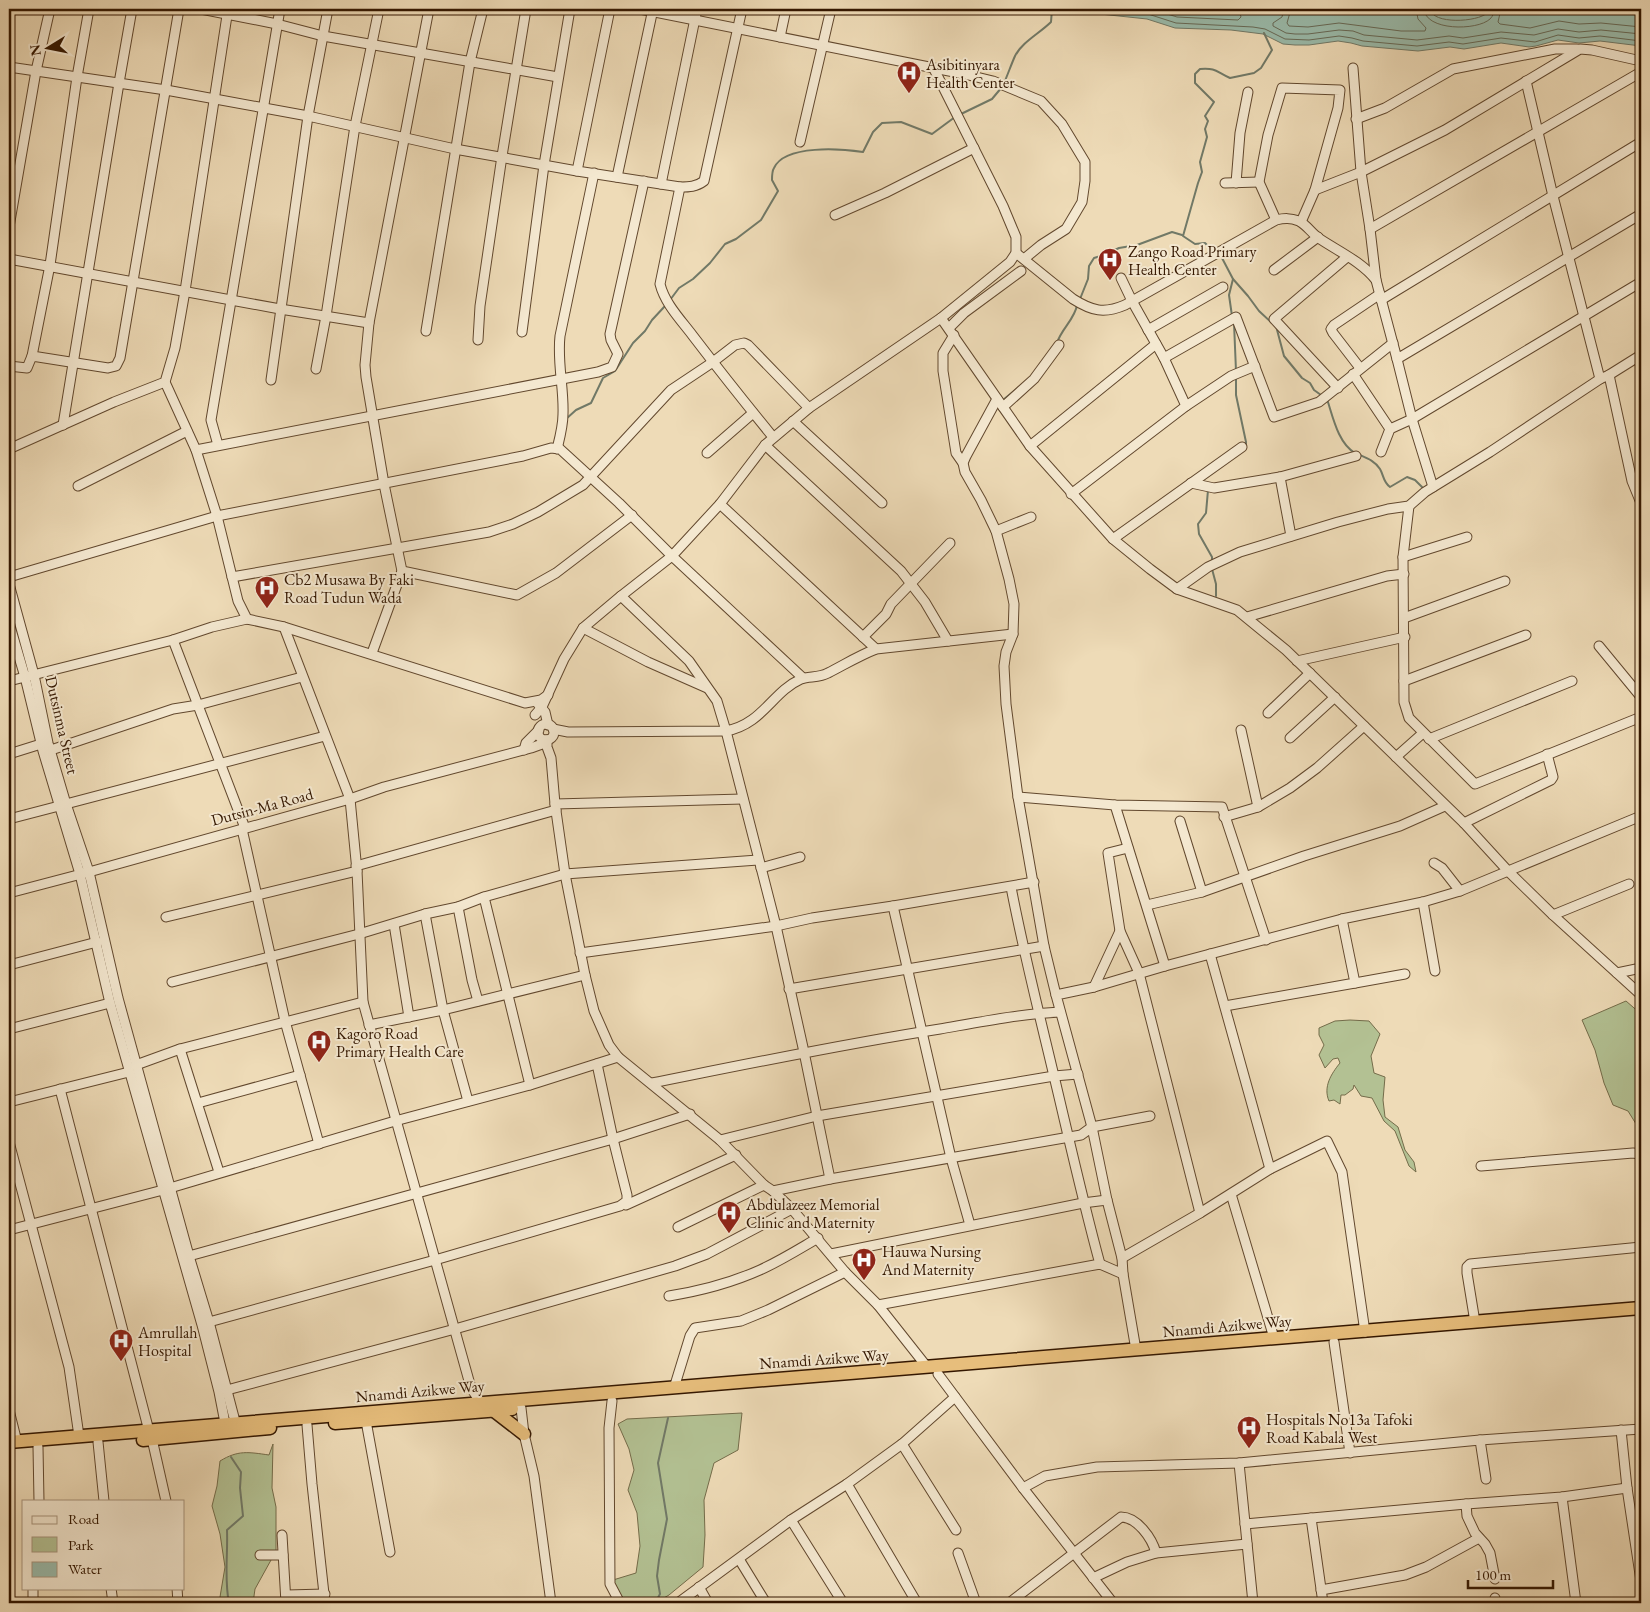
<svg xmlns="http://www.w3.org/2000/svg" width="1650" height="1612" font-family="'EB Garamond',serif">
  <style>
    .green { fill: #b3c193; stroke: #746c4a }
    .water { fill: #9abbab; stroke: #717967 }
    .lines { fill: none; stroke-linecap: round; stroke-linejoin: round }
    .shore { stroke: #676956; stroke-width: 1 }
    .stream { stroke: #717967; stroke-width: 2 }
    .minor-casing { stroke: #62482e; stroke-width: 11 }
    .highway-casing { stroke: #341700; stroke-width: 15 }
    .minor { stroke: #f4e8d0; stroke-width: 9 }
    .highway { stroke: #e7be7c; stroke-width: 12 }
    .labels { text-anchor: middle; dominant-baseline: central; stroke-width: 4; stroke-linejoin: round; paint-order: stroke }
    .poi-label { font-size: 16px; fill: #341700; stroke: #f4e8d0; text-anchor: start }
    .street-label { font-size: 16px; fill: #341700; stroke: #f4e8d0 }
  </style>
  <rect width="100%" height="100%" fill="#eedbb7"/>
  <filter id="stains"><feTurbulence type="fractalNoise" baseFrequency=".004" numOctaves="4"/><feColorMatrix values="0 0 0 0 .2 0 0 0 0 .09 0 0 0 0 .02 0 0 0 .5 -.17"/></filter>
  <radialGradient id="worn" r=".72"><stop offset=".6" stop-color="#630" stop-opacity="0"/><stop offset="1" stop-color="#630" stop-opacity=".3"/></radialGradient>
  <g class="green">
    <polygon points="1626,1001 1641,1014 1641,1132 1628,1111 1613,1105 1604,1083 1595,1050 1582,1020"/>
    <path d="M1350,1020L1369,1021L1380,1034L1371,1056L1374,1073L1385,1077L1383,1100L1385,1117L1398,1127L1405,1150L1414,1162L1416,1172L1409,1166L1395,1131L1384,1121L1372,1098L1361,1096L1354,1085L1353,1089L1345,1095H1341L1340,1104L1334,1100L1329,1101C1323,1087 1331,1074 1340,1063L1338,1058L1333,1059L1325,1068L1319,1055L1324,1045L1319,1035V1028L1335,1021Z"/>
    <polygon points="742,1413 738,1450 714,1463 704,1500 705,1535 703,1567 669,1595 655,1603 622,1603 613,1580 636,1573 640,1546 637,1513 628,1490 634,1470 629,1449 618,1424 627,1419"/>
    <path d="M273,1444L272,1488L276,1507V1551L255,1589L253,1603H219L225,1567L220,1534L212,1506L217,1486L220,1461C238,1450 248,1452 269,1455Z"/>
  </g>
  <path class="water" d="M1082,9H1248L1255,14L1286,9H1429C1460,20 1471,10 1500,9H1641V46L1600,41L1579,43L1558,40L1536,46L1529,47L1501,43L1464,49L1450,47L1418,51L1362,46L1351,43L1338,41L1309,45H1295L1283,44L1263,34L1231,30L1175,28L1147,19L1100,14Z"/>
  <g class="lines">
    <g class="shore">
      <polyline points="1099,9 1148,14 1176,23 1253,27 1265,29 1285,39 1309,40 1339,36 1352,38 1363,41 1417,46 1449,42 1463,44 1501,38 1535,42 1558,35 1579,38 1600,36 1641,41"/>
      <polyline points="1151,9 1177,17 1238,20 1241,17 1239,9"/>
      <polyline points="1177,9 1229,12 1231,9"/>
      <polyline points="1284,9 1282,17 1273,23 1273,26 1286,33 1295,34 1308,34 1339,30 1353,31 1364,35 1417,40 1449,36 1463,38 1501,32 1534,35 1558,29 1579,32 1601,30 1641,34"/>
      <polyline points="1291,9 1287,23 1289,26 1308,27 1339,23 1401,31 1425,31 1426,28 1418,19 1416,9"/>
      <path d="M1424,9C1425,31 1477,31 1490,19C1493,16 1494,13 1494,9"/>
      <path d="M1430,9C1432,25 1478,22 1487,13L1488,9"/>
      <polyline points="1501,9 1498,22 1500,24 1530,28 1559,21 1579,24 1601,23 1641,27"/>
    </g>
    <g class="stream">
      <path d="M1004,83C1008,74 1011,65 1015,56C1022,42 1040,33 1051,22L1052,9"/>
      <polyline points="961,114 992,99 1002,87"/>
      <path d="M1214,252L1205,243L1195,244L1183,236L1198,183L1202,172L1200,162L1207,137L1205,129L1208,121L1205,116L1214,102L1195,83V74L1200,69C1217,68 1215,71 1230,78L1254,73L1261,68L1272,50L1264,33"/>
      <polyline points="1218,255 1222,258 1233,279 1248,296 1259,311 1272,323"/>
      <polyline points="1080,299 1088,279 1089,266 1094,258 1104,255 1119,248 1137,245 1172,232 1182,235"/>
      <path d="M670,300L679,288L693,279L710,263L725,244L736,239L761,220L778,191L772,180C772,176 772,171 774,168C785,144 842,149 863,152L873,132L882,123L901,122L932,134L955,117"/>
      <polyline points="1232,316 1229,295 1233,279"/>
      <polyline points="1234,323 1236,371"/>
      <polyline points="1276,326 1284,356 1302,378 1310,383 1314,390 1321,395"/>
      <path d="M1057,343C1061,329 1075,319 1077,305"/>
      <polyline points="1236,379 1236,395 1246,442 1246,446"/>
      <path d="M1327,399C1333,417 1338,443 1355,453"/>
      <polyline points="1003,400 1019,387"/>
      <polyline points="566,419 576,410 591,403 603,378 615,371 633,343 645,331 652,320 665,306"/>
      <path d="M1360,455C1367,458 1375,461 1380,469C1384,476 1383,482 1390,487L1407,477L1415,480L1422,487"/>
      <polyline points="1208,490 1206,513 1198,524 1199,534 1212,557 1212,562"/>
      <polyline points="1212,569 1216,584 1216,596"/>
      <path d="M229,1603C224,1579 228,1555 227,1530L243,1516L240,1488L241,1472L231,1457"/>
      <polyline points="655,1603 660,1594 657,1576 659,1560 667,1519 658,1463 668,1418"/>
    </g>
    <defs>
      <g id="minor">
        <polyline points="201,9 277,24 323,36 558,77"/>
        <polyline points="640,9 964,74 993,81 1041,101 1062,124 1085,162 1085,181 1082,202 1066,229 1041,245 1024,259"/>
        <polyline points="780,37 786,9"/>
        <path d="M9,67L166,90L308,116L455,149L577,171L680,187C689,187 696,187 704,181L742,9"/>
        <polyline points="1353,68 1361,172 1370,229 1376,280"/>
        <polyline points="1526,81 1553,196 1600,379"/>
        <polyline points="1356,119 1385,108 1453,69 1555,49 1577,49"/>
        <polyline points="800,142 831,9"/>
        <polyline points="577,171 610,9"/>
        <polyline points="617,177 653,9"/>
        <polyline points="1225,183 1259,182"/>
        <polyline points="1236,183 1240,133 1248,92"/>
        <polyline points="661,184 697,9"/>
        <path d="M680,187L660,284C665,304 681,320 693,336C719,370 746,404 773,437"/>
        <polyline points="1315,190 1361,172 1445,130 1580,49 1592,50 1641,61"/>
        <polyline points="835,215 885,193 974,148"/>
        <polyline points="1276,220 1259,182 1268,135 1282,88 1340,90 1338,108 1315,190 1301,222"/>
        <polyline points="9,227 36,71 50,9"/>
        <polyline points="1370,229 1641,72"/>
        <path d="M1016,253L1073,299C1092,311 1104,314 1125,305L1276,220C1285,218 1290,218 1299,221C1307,225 1312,234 1320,239C1338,251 1362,262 1376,280L1397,359L1641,214"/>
        <polyline points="9,259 280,309 369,323"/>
        <polyline points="1274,270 1318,237"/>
        <polyline points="1121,278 1132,301 1164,358 1186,406"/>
        <polyline points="1381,300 1641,142"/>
        <polyline points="941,318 1030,446 1113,539 1150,569 1177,589 1237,610 1286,650 1464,823 1508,871 1553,915 1641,995"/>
        <polyline points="949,328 964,313 1021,271"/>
        <polyline points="1148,330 1223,287"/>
        <polyline points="426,331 470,62 483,9"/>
        <polyline points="522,332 544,165 570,9"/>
        <polyline points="954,335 943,353 943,371 956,453 963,463"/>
        <polyline points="478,340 480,306 502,156 526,9"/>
        <polyline points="32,356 50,265 77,77 89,9"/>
        <polyline points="1164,358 1236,317 1274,417 1319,402 1393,343"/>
        <polyline points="1397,359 1412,419 1433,487"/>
        <polyline points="9,366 27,368 32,356 108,368 116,366 120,358 179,9"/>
        <polyline points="1360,368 1333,333 1331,329 1334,325 1380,294"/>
        <polyline points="316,369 326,316 355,126 379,9"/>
        <polyline points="1353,374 1390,429"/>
        <polyline points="1609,375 1632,481 1641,503"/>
        <polyline points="271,380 308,116 328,9"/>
        <polyline points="165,382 196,450 217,516 238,601 247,619 284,627 525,703 541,700 548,695"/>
        <polyline points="1338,388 1274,319 1347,257"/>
        <polyline points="997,399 966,456 963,463 965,472 981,500 996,531 1009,579 1014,604 1013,634 1006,652 1004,666 1006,704 1018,797 1044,946 1056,995"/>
        <polyline points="1003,407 1034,379 1059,345"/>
        <polyline points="793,421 882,503"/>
        <polyline points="63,425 119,83 132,9"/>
        <polyline points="218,445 211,420 280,9"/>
        <polyline points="765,445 901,571 925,602 948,641"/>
        <polyline points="1030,446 1156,344"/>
        <polyline points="9,449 114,402 165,382 175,348 185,291 228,9"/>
        <path d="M557,449C560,437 563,426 563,414C564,388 557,362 560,336L594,173"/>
        <polyline points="196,450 598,372 612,367 618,354 611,340 610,334 644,181"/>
        <polyline points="1381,452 1390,429 1412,419 1641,282"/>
        <polyline points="707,453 753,413"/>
        <polyline points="1280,477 1291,536"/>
        <polyline points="1191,483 1214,488 1280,477 1356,456"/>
        <polyline points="78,486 187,431"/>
        <polyline points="1071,494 1186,406 1231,376 1255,366"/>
        <polyline points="720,504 876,649"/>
        <polyline points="1409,506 1403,557 1404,702 1409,718 1475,784 1641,717"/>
        <polyline points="996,531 1031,517"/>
        <polyline points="1113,539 1242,447"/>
        <polyline points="1403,557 1467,537"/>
        <polyline points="402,571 517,595 556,573 632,515"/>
        <polyline points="9,577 217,516 523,456 551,448 560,449 619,503 672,556 803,678"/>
        <polyline points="232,577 489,532 513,524 538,512 583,485 671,390 713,362 735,345 744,343 748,345 809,408"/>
        <polyline points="9,584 34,675 48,743 66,804 89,872 118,998 189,1256 209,1322 237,1429"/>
        <polyline points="1177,589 1208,567 1240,552 1338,522 1388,509 1409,506 1425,492 1490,452 1600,379 1609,375 1641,355"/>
        <polyline points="621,596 689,661 717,701 726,731 776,926 804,1052 830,1179"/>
        <polyline points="1247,617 1387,576 1404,574"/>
        <polyline points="1404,618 1505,581"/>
        <polyline points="9,623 25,677 43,751 80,874 110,1003 202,1325 219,1392 226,1428"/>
        <polyline points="284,627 350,799 357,871 363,1002 471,1388 481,1403"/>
        <polyline points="583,628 648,662 707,688"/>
        <polyline points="863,637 886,614 891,604 950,543"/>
        <polyline points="173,640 245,828"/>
        <polyline points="1599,646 1641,697"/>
        <polyline points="372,653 402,571 384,484 366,377 365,365 369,323 429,9"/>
        <polyline points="1297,661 1405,637"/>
        <polyline points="9,681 173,640 212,627 247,619"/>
        <polyline points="1404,681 1526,635"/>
        <polyline points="538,704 545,712 548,725"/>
        <polyline points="1268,713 1310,673"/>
        <polyline points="535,715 542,707 564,659 583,628 621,596 672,556 720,504 765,445 809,408 941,318 1010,262 1016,253 1016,237 1003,206 934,69"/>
        <circle cx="546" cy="732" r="8"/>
        <path d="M553,729L568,732L726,731C763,724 772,692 801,679C809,676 819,678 828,673C844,665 858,656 876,649L1013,634"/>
        <polyline points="1241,730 1258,807"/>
        <polyline points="1290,738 1335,697"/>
        <polyline points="1429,739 1572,681"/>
        <polyline points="547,740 547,747 551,758 555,804 565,874 585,975 594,1011 609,1045 618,1057 720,1140 764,1185 773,1191 792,1209 845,1272 878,1305 927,1367"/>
        <polyline points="51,750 173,709 198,705 302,677"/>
        <polyline points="524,750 526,743 539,730"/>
        <polyline points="9,754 41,744"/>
        <polyline points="1396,757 1423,733"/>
        <polyline points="1018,797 1115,805 1222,807 1266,940"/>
        <polyline points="66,804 325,736"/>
        <polyline points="555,804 743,799"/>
        <polyline points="1115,805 1165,966"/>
        <polyline points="1224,817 1258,807 1290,788 1317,768 1364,726"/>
        <polyline points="9,819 59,806"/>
        <polyline points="1180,821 1202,892"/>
        <polyline points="1464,823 1551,780 1553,777 1547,754"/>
        <polyline points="242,829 285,1021 319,1144"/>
        <polyline points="1128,848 1108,853 1120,931 1139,973 1200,1213"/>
        <polyline points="1434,863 1442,868 1460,891"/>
        <polyline points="356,866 556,810"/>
        <polyline points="761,868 800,857"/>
        <path d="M1011,887C1023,950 1039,1013 1054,1076C1069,1139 1083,1202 1100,1264"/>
        <polyline points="9,893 89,872 350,799 384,787 531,748 542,744 546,740"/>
        <polyline points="484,897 530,1085"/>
        <polyline points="1423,902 1435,971"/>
        <polyline points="1147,905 1202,892 1304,856 1400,826 1445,806"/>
        <polyline points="893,906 951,1158 970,1225"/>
        <polyline points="458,907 472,980 478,1001"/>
        <polyline points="425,914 443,1010 468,1101"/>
        <polyline points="1553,915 1629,884"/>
        <polyline points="166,917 357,871"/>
        <polyline points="394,924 409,1017"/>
        <polyline points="580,953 776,926 812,918 893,906 1034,882"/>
        <polyline points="1210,954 1270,1169"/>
        <polyline points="9,965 97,942"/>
        <polyline points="1617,973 1641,968"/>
        <polyline points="172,982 359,934 425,914 458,907 484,897 565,874 758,860"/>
        <polyline points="1355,983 1405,974"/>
        <polyline points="1094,987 1120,931"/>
        <polyline points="789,989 1044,946"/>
        <polyline points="1225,1006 1355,983 1342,919"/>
        <polyline points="369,1025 443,1010 585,975"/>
        <polyline points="9,1029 110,1003"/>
        <polyline points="180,1049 219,1172"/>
        <polyline points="136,1065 180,1049 363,1002"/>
        <path d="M652,1083C747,1064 843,1044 940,1029C980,1022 1020,1014 1060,1012"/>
        <polyline points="60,1089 149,1431"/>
        <polyline points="9,1102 129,1072"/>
        <polyline points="198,1103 300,1075"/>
        <polyline points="720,1140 817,1116 1054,1076 1078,1074"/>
        <polyline points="9,1142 69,1367 79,1436"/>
        <polyline points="1481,1166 1633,1153 1639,1154 1641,1156"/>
        <polyline points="170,1188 395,1121 530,1085 618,1057"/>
        <polyline points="773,1191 830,1179 1081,1135 1092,1127 1150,1116"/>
        <polyline points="1231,1194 1274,1338"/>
        <polyline points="626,1205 736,1155"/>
        <polyline points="678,1227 764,1185"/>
        <polyline points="9,1230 163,1190"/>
        <polyline points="831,1254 1083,1203 1107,1200"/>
        <polyline points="189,1256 613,1139 690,1114"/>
        <polyline points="1122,1258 1200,1213 1270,1169 1327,1141 1342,1172 1365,1332"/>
        <path d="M669,1296C700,1291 731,1283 760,1270C780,1261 799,1249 818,1238"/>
        <polyline points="878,1305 1100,1264 1123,1274"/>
        <polyline points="209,1322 435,1260 620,1206 627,1201 627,1195 613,1139 597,1064"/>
        <polyline points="1475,1322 1467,1273 1467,1267 1470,1264 1641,1247"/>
        <polyline points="1334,1342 1350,1453"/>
        <polyline points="1136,1350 1123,1274 1122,1258 1107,1200 1092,1127 1056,995 1094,987 1165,966 1342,919 1423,902 1460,891 1641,816"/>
        <polyline points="938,1374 1023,1488 1113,1603"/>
        <polyline points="674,1388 690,1336 695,1328 741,1321 768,1310 845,1272"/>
        <polyline points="227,1390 455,1329 675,1266 707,1254 792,1209"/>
        <polyline points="612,1401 609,1428 610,1584 620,1603"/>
        <polyline points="521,1408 524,1434 534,1476 551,1603"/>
        <polyline points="9,1410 17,1442"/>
        <polyline points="366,1421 390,1552"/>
        <polyline points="307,1425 312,1484 325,1603"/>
        <polyline points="1621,1430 1627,1488 1641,1581"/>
        <polyline points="152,1439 166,1501"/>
        <polyline points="1480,1440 1486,1479"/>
        <polyline points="98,1442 104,1501"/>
        <polyline points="902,1444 956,1530"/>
        <polyline points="38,1447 39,1501"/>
        <polyline points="1239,1463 1253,1603"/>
        <polyline points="847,1484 917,1603"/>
        <polyline points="1023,1488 1045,1476 1097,1467 1239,1463 1480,1440 1641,1429"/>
        <polyline points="1562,1497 1576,1603"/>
        <polyline points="1466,1504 1467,1516 1475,1533 1485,1544 1490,1553 1495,1579"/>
        <polyline points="1311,1518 1323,1603"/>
        <polyline points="791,1520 843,1603"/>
        <polyline points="1245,1524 1466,1504 1562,1497 1627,1488"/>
        <polyline points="282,1535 286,1603"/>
        <polyline points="958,1553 976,1603"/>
        <polyline points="260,1555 283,1555"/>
        <polyline points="739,1559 766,1603"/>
        <polyline points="1093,1578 1127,1562 1156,1553 1247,1544"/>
        <polyline points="699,1587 708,1603"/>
        <polyline points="111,1588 113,1603"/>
        <polyline points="177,1588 178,1603"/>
        <polyline points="1321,1590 1405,1575 1426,1567 1479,1538"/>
        <polyline points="287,1595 325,1594"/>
        <polyline points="1495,1598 1496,1603"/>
        <polyline points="33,1603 33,1588"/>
        <polyline points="678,1603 791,1520 847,1484 902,1444 955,1397"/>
        <path d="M1009,1603L1121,1517C1137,1517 1152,1538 1156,1553"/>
      </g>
      <g id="highway">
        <polyline points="493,1410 524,1434"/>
        <polyline points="335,1423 512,1409"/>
        <polyline points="143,1440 270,1428"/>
        <polyline points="9,1442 1641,1308"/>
      </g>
    </defs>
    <use href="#minor" class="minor-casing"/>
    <use href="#highway" class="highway-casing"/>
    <use href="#minor" class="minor"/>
    <use href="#highway" class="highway"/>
  </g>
  <defs>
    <symbol id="hospital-pin" viewBox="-11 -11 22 30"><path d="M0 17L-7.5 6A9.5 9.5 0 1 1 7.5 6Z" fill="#8f2418" stroke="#f4e8d0"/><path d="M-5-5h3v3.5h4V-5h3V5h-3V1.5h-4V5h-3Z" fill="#fff"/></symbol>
  </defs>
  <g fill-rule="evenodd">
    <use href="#hospital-pin" x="895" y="59" width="28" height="38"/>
    <use href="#hospital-pin" x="1096" y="246" width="28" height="38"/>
    <use href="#hospital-pin" x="253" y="574" width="28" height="38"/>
    <use href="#hospital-pin" x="305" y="1028" width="28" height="38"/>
    <use href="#hospital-pin" x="715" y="1199" width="28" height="38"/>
    <use href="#hospital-pin" x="850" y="1246" width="28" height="38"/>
    <use href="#hospital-pin" x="107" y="1327" width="28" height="38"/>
    <use href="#hospital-pin" x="1235" y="1414" width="28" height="38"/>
  </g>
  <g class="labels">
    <g class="poi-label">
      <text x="926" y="64">Asibitinyara<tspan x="926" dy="18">Health Center</tspan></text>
      <text x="1128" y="251">Zango Road Primary<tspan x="1128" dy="18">Health Center</tspan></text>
      <text x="284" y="579">Cb2 Musawa By Faki<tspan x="284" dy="18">Road Tudun Wada</tspan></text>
      <text x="336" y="1033">Kagoro Road<tspan x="336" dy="18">Primary Health Care</tspan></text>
      <text x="746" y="1204">Abdulazeez Memorial<tspan x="746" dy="18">Clinic and Maternity</tspan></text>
      <text x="882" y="1251">Hauwa Nursing<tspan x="882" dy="18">And Maternity</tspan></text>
      <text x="138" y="1332">Amrullah<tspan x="138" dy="18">Hospital</tspan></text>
      <text x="1266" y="1419">Hospitals No13a Tafoki<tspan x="1266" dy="18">Road Kabala West</tspan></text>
    </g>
    <g class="street-label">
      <text transform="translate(62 725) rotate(77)">Dutsinma Street</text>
      <text transform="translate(262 807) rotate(-15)">Dutsin-Ma Road</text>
      <text transform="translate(1227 1326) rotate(-5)">Nnamdi Azikwe Way</text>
      <text transform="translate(824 1359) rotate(-4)">Nnamdi Azikwe Way</text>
      <text transform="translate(420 1391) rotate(-5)">Nnamdi Azikwe Way</text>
    </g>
  </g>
  <rect width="1650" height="1612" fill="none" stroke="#eedbb7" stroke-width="30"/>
  <rect x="10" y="10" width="1630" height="1592" fill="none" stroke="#341700" stroke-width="2.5"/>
  <rect x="15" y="15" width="1620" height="1582" fill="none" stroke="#341700"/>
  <rect x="22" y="1500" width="162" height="90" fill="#f4e8d0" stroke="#a7947d"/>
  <rect x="32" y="1516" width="25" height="8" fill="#f4e8d0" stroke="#a7947d"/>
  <text x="68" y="1524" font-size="15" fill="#341700">Road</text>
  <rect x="32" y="1537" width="25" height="15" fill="#b3c193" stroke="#a7947d"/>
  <text x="68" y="1550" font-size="15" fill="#341700">Park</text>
  <rect x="32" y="1562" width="25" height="15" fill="#9abbab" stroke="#a7947d"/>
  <text x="68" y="1574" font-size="15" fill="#341700">Water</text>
  <g transform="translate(48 48) rotate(260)" stroke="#f4e8d0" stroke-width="4" paint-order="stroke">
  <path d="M0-4L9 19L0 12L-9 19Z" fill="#341700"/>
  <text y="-8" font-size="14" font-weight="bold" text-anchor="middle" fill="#341700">N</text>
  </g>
  <path d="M1468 1580v8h85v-8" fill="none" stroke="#341700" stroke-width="2.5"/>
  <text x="1475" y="1580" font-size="15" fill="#341700" stroke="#f4e8d0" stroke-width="4" paint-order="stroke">100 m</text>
  <rect width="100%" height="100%" filter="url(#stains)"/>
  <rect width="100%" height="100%" fill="url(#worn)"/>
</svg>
